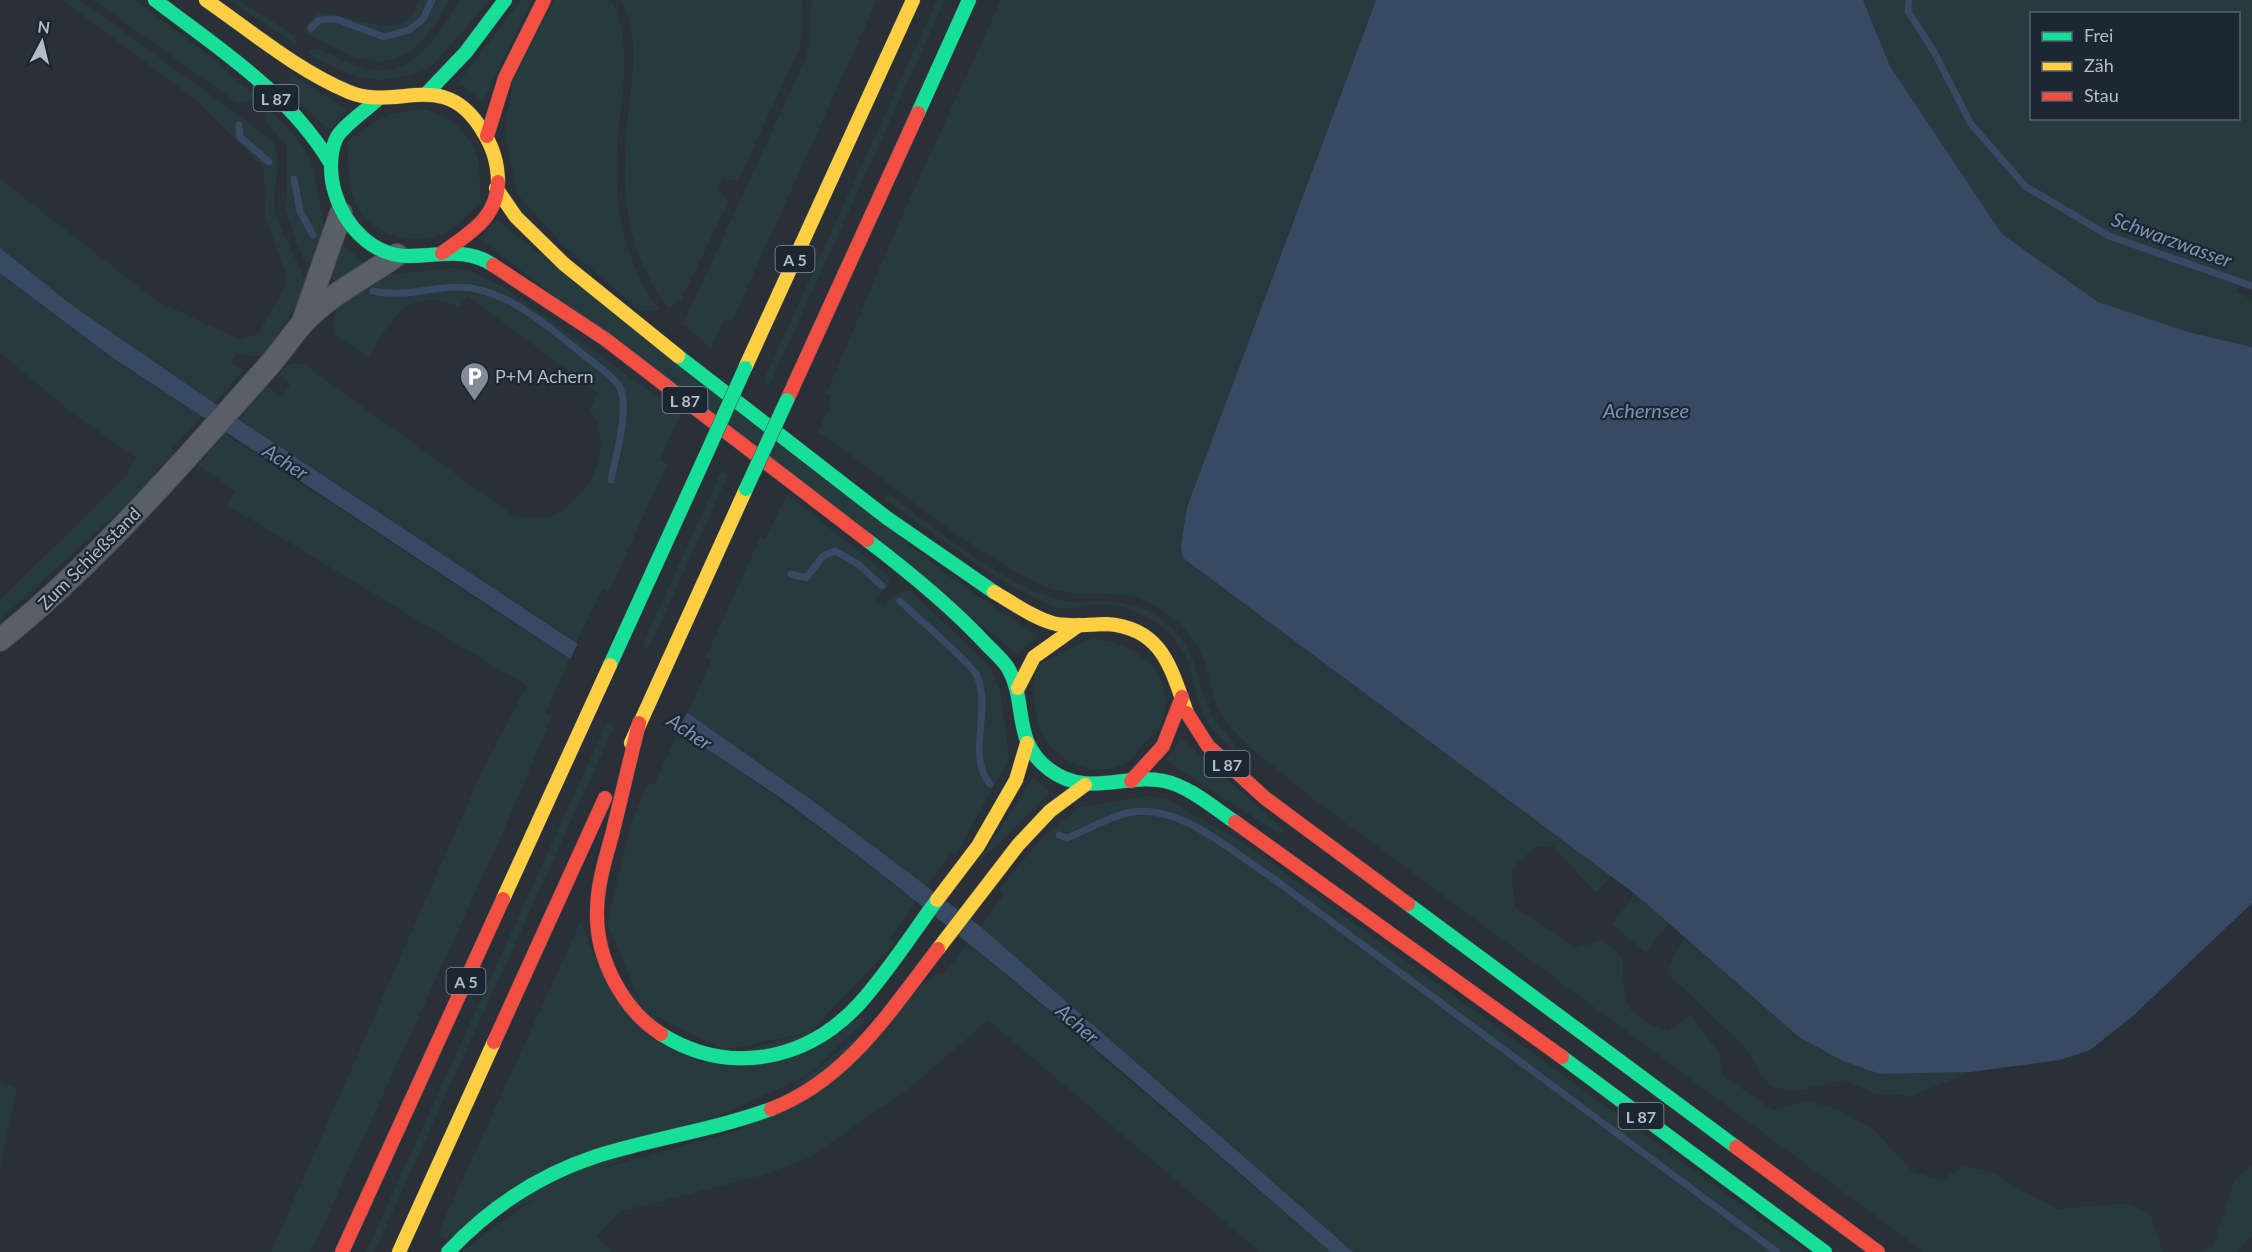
<svg xmlns="http://www.w3.org/2000/svg" width="2252" height="1252" font-family="Lato,sans-serif">
  <style>
    .green { fill: #273a3e; fill-rule: evenodd }
    .water { fill: #384963 }
    .pier { fill: #2a3038 }
    .lines { fill: none; stroke-linecap: round; stroke-linejoin: round }
    .stream { stroke: #384963; stroke-width: 7 }
    .street-casing { stroke: #484c53; stroke-width: 24 }
    .fast-casing { stroke: #484c55; stroke-width: 15 }
    .slow-casing { stroke: #484c55; stroke-width: 15 }
    .jam-casing { stroke: #484c55; stroke-width: 15 }
    .street { stroke: #5a5e66; stroke-width: 22 }
    .fast { stroke: #16e098; stroke-width: 14 }
    .slow { stroke: #ffcf43; stroke-width: 14 }
    .jam { stroke: #f24e42; stroke-width: 14 }
    .fast-bridge-casing { stroke: #474c53; stroke-width: 15; stroke-linecap: butt }
    .fast-bridge { stroke: #16e098; stroke-width: 14 }
    .labels { text-anchor: middle; dominant-baseline: central; stroke-width: 4.5; stroke-linejoin: round; paint-order: stroke }
    .shield { fill: #1d2633; stroke: #878f9c; stroke-width: 1.5 }
    .shield-label { font-size: 16px; font-weight: bold; fill: #b4bcc9 }
    .poi-label { font-size: 18px; fill: #b4bcc9; stroke: #1d2633; text-anchor: start }
    .street-label { font-size: 18px; fill: #b4bcc9; stroke: #1d2633 }
    .water-label { font-size: 20px; font-style: italic; fill: #7c92b1; stroke: #1d2633 }
  </style>
  <rect width="100%" height="100%" fill="#2a3038"/>
  <g class="green">
    <path d="M62,0H80L272,140C285,161 270,188 275,212C279,231 306,273 304,284C301,304 275,340 262,356L254,357L236,353L231,365L244,370L172,449L177,452L156,470L149,484L0,620V600L126,476L136,457L72,413L0,352V179L157,301L240,340L258,334L283,291L287,278L265,215L264,168L197,101Z"/>
    <polygon points="94,0 135,0 211,57 257,98 246,104 236,102"/>
    <polygon points="229,0 239,0 295,36 296,45"/>
    <path d="M419,0H450C406,77 376,75 303,30L317,12C343,12 390,38 410,17C414,13 416,5 419,0Z"/>
    <path d="M460,0H490L431,67L425,70C372,89 355,78 308,53L312,49H319C334,56 350,65 366,69C414,79 439,35 460,0Z"/>
    <polygon points="521,0 532,0 483,101 458,83"/>
    <path d="M554,0H611C631,38 624,76 620,117C612,185 616,253 660,310L641,311L563,245L517,194L504,127L513,80Z"/>
    <path d="M621,0H802L803,24L799,50L738,180L722,179L718,188L727,198L728,203L680,302L668,307C620,244 621,182 629,107C633,71 639,34 621,0Z"/>
    <polygon points="811,0 877,0 732,321 725,319 711,348 683,324 805,60 810,40"/>
    <polygon points="937,0 945,0 769,386 763,382"/>
    <path d="M1001,0H1376L1187,507L1183,558L1611,876L1596,893L1553,846L1534,848L1511,869L1515,907L1576,948L1602,940L1623,957C1624,1007 1621,1011 1668,1032L1691,1015L1719,1053L1722,1075L1773,1110L1808,1101L1840,1110L1873,1129L1913,1172L1941,1180L1964,1166L1992,1172L2026,1193L2059,1209L2128,1203L2150,1214L2163,1252H1924L1312,798C1287,776 1239,743 1222,716C1212,700 1211,682 1205,664C1199,645 1184,626 1168,614C1124,579 1083,605 1042,585C960,546 893,483 818,432L831,404L828,402L831,396L826,394L901,218Z"/>
    <path d="M1863,0H2252V291L2239,286L2236,292L2252,300V347L2188,332L2098,302L2002,234L1890,66ZM2032,14H2238V118H2032Z"/>
    <polygon points="292,75 347,110 329,130 284,87"/>
    <path d="M267,108C284,124 307,145 313,167L325,230L312,265L305,260L298,247L286,210L287,147C281,134 264,127 264,113Z"/>
    <path d="M422,109C451,115 474,135 479,165C481,178 478,190 482,203C471,212 459,225 446,232C412,249 366,234 353,197C347,180 349,161 347,142C374,121 387,112 422,109Z"/>
    <polygon points="497,220 953,579 1038,636 1018,654 480,239"/>
    <polygon points="345,247 365,263 337,283 332,278 332,269 342,248"/>
    <path d="M453,268L473,272L503,287L681,413L660,460L667,464L609,591L603,588L576,643L239,419L267,386L281,396L290,385L281,375V370L293,363L305,365L511,514C526,517 538,520 553,516C560,514 566,507 572,502C600,478 610,441 590,409L598,393L468,296L459,307C409,284 390,320 369,358L336,335L333,323L335,312L367,281L377,276Z"/>
    <polygon points="225,434 569,659 546,713 552,716 507,823 311,1252 271,1252 482,771 527,686 227,505 235,491 198,465"/>
    <polygon points="722,470 728,475 648,650 642,646"/>
    <path d="M887,493C932,526 995,578 1047,596C1088,611 1124,588 1165,622C1201,651 1193,678 1211,713C1217,725 1227,735 1236,745L1233,750C1225,741 1214,733 1208,723C1188,688 1200,660 1164,629C1145,612 1118,603 1092,605C1079,607 1065,611 1052,606C992,581 939,536 886,500Z"/>
    <polygon points="787,494 890,577 887,587 875,599 883,606 898,593 910,590 991,668 1001,695 1009,759 955,856 951,853 926,886 817,804 688,713 711,660 706,657 760,538 765,540"/>
    <path d="M1095,639C1138,644 1177,674 1162,722C1160,729 1150,737 1145,742C1139,749 1131,762 1123,765C1095,776 1067,766 1049,744C1034,727 1030,686 1037,665L1085,641Z"/>
    <polygon points="607,722 614,727 374,1252 366,1252"/>
    <path d="M679,731C760,784 839,840 915,901L890,938L896,942L810,1032L725,1050L644,1010L607,923L632,820L648,783L654,785Z"/>
    <polygon points="1181,738 1283,829 1280,834 1166,761"/>
    <polygon points="1033,778 1048,790 1049,794 975,866"/>
    <polygon points="1148,796 1166,799 1247,845 1806,1252 1353,1252 981,927 1004,894 999,890 1039,840 1080,807"/>
    <polygon points="1635,894 1668,924 1646,952 1612,924"/>
    <polygon points="581,921 593,952 699,1063 872,1015 807,1076 446,1239 439,1236 444,1220"/>
    <polygon points="1684,937 1799,1037 1880,1074 1971,1072 1912,1096 1876,1094 1843,1080 1792,1092 1771,1086 1759,1072 1747,1049 1666,972"/>
    <polygon points="968,943 1331,1252 1260,1252 988,1020 916,1083 809,1158 763,1175 619,1212 596,1237 614,1252 460,1252 561,1180 740,1130 937,973 942,976"/>
    <polygon points="0,1083 17,1088 0,1167"/>
    <polygon points="2252,1166 2252,1234 2238,1252 2198,1252 2213,1246 2235,1179"/>
  </g>
  <g class="water">
    <polygon points="1376,0 1863,0 1890,66 2002,234 2098,302 2188,332 2252,347 2252,903 2133,1016 2090,1050 2060,1060 1971,1072 1880,1074 1843,1061 1799,1037 1635,894 1183,558 1181,546 1187,507"/>
    <path d="M0,248L73,306L214,403L576,643L688,713L817,804L981,927L1353,1252H1331C1149,1095 969,935 775,794L109,355L0,273Z"/>
  </g>
  <polygon class="pier" points="579,641 688,710 677,733 569,662"/>
  <g class="lines">
    <g class="stream">
      <polyline points="1909,0 1908,11 1934,52 1971,124 2025,186 2109,236 2252,286"/>
      <polyline points="311,28 319,20 336,19 384,37 409,30 423,19 432,0"/>
      <polyline points="239,125 240,137 269,162"/>
      <polyline points="294,179 300,211 313,235"/>
      <path d="M373,291C402,298 430,287 459,287C507,288 550,328 585,356C595,364 612,375 619,386C631,405 615,459 611,480"/>
      <polyline points="791,574 806,578 823,556 835,551 858,564 882,586"/>
      <path d="M900,601C914,615 971,663 977,676C992,710 966,755 990,784"/>
      <path d="M1059,835L1067,838C1087,830 1110,816 1132,812C1181,805 1228,849 1267,874L1777,1252"/>
    </g>
    <defs>
      <g id="street">
        <polyline points="303,322 341,213"/>
        <path d="M0,640C98,561 181,464 265,370C278,356 289,339 302,324C328,295 366,277 397,255"/>
      </g>
      <g id="fast">
        <path d="M155,0C218,48 290,94 331,164"/>
        <polyline points="427,93 466,52 505,0"/>
        <path d="M379,98C369,108 341,127 336,139C329,154 330,177 335,193C345,226 372,256 409,256C440,256 466,247 493,265"/>
        <polyline points="918,113 969,0"/>
        <polyline points="678,356 887,518 994,592"/>
        <path d="M867,540C909,572 951,606 987,645C994,652 1003,660 1008,668C1028,702 1011,742 1050,770C1088,798 1124,773 1164,781C1189,786 1214,808 1235,822"/>
        <polyline points="610,665 705,457"/>
        <polyline points="1408,904 1736,1147"/>
        <path d="M661,1034C728,1076 806,1062 860,1003C888,972 912,934 937,900"/>
        <polyline points="1562,1057 1825,1252"/>
        <path d="M448,1252C490,1207 539,1175 597,1156C654,1138 714,1130 771,1109"/>
      </g>
      <g id="slow">
        <path d="M206,0C252,32 297,70 349,92C397,112 444,67 482,130C492,145 498,163 498,182"/>
        <polyline points="496,188 516,217 564,264 678,356"/>
        <polyline points="745,368 913,0"/>
        <path d="M994,592C1013,603 1035,619 1056,624C1073,627 1090,624 1107,624C1163,628 1171,669 1187,713"/>
        <polyline points="1018,688 1034,657 1079,625"/>
        <polyline points="631,743 746,489"/>
        <polyline points="503,899 610,665"/>
        <polyline points="937,900 978,846 1016,780 1027,743"/>
        <polyline points="938,949 1018,845 1050,811 1085,785"/>
        <polyline points="399,1252 494,1042"/>
      </g>
      <g id="jam">
        <polyline points="487,136 505,78 544,0"/>
        <path d="M442,253C469,233 497,219 498,182"/>
        <polyline points="493,265 605,339 867,540"/>
        <polyline points="787,400 918,113"/>
        <polyline points="1187,713 1208,746 1265,798 1408,904"/>
        <path d="M639,723C630,760 621,798 612,835C605,860 597,886 597,912C596,958 622,1009 661,1034"/>
        <polyline points="1131,781 1163,746 1182,697"/>
        <polyline points="1235,822 1562,1057"/>
        <polyline points="494,1042 605,798"/>
        <path d="M771,1109C847,1080 890,1011 938,949"/>
        <polyline points="1736,1147 1878,1252"/>
        <polyline points="342,1252 503,899"/>
      </g>
    </defs>
    <use href="#street" class="street-casing"/>
    <use href="#fast" class="fast-casing"/>
    <use href="#slow" class="slow-casing"/>
    <use href="#jam" class="jam-casing"/>
    <use href="#street" class="street"/>
    <use href="#fast" class="fast"/>
    <use href="#slow" class="slow"/>
    <use href="#jam" class="jam"/>
    <defs>
      <g id="fast-bridge">
        <polyline points="705,457 745,368"/>
        <polyline points="746,489 787,400"/>
      </g>
    </defs>
    <use href="#fast-bridge" class="fast-bridge-casing"/>
    <use href="#fast-bridge" class="fast-bridge"/>
  </g>
  <defs>
    <symbol id="parking-pin" viewBox="-11 -11 22 30"><path d="M0 17L-7.5 6A9.5 9.5 0 1 1 7.5 6Z" fill="#848b96" stroke="#1d2633"/><path d="M-3.5-5.5H1a3.5 3.5 0 0 1 0 7H-1V5.5H-3.5ZM-1-3.4V-.6H.8a1.4 1.4 0 0 0 0-2.8Z" fill="#fff"/></symbol>
  </defs>
  <g fill-rule="evenodd">
    <use href="#parking-pin" x="458" y="360" width="33" height="45"/>
  </g>
  <g class="labels">
    <g class="shield">
      <rect x="253.5" y="85" width="45" height="26" rx="4.5"/>
      <rect x="775.5" y="246" width="39" height="26" rx="4.5"/>
      <rect x="662.5" y="387" width="45" height="26" rx="4.5"/>
      <rect x="1204.5" y="751" width="45" height="26" rx="4.5"/>
      <rect x="446.5" y="968" width="39" height="26" rx="4.5"/>
      <rect x="1618.5" y="1103" width="45" height="26" rx="4.5"/>
    </g>
    <g class="shield-label">
      <text x="276" y="98">L 87</text>
      <text x="795" y="259">A 5</text>
      <text x="685" y="400">L 87</text>
      <text x="1227" y="764">L 87</text>
      <text x="466" y="981">A 5</text>
      <text x="1641" y="1116">L 87</text>
    </g>
    <g class="poi-label">
      <text x="495" y="376">P+M Achern</text>
    </g>
    <g class="street-label">
      <text transform="translate(89 558) rotate(-45)">Zum Schießstand</text>
    </g>
    <g class="water-label">
      <text transform="translate(2172 239) rotate(20)">Schwarzwasser</text>
      <text x="1646" y="410">Achernsee</text>
      <text transform="translate(286 461) rotate(33)">Acher</text>
      <text transform="translate(690 731) rotate(34)">Acher</text>
      <text transform="translate(1078 1023) rotate(41)">Acher</text>
    </g>
  </g>
  <rect x="2030" y="12" width="210" height="108" fill="#1d2633" stroke="#59626f" stroke-width="1.5"/>
  <rect x="2042" y="32" width="30" height="9" fill="#16e098" stroke="#59626f" stroke-width="1.5"/>
  <text x="2084" y="42" font-size="18" fill="#b4bcc9">Frei</text>
  <rect x="2042" y="62" width="30" height="9" fill="#ffcf43" stroke="#59626f" stroke-width="1.5"/>
  <text x="2084" y="72" font-size="18" fill="#b4bcc9">Zäh</text>
  <rect x="2042" y="92" width="30" height="9" fill="#f24e42" stroke="#59626f" stroke-width="1.5"/>
  <text x="2084" y="102" font-size="18" fill="#b4bcc9">Stau</text>
  <g transform="translate(42 42) rotate(7)" stroke="#1d2633" stroke-width="4.5" paint-order="stroke">
  <path d="M0-4.5L10 22L0 15L-10 22Z" fill="#b4bcc9"/>
  <text y="-9" font-size="16" font-weight="bold" text-anchor="middle" fill="#b4bcc9">N</text>
  </g>
</svg>
